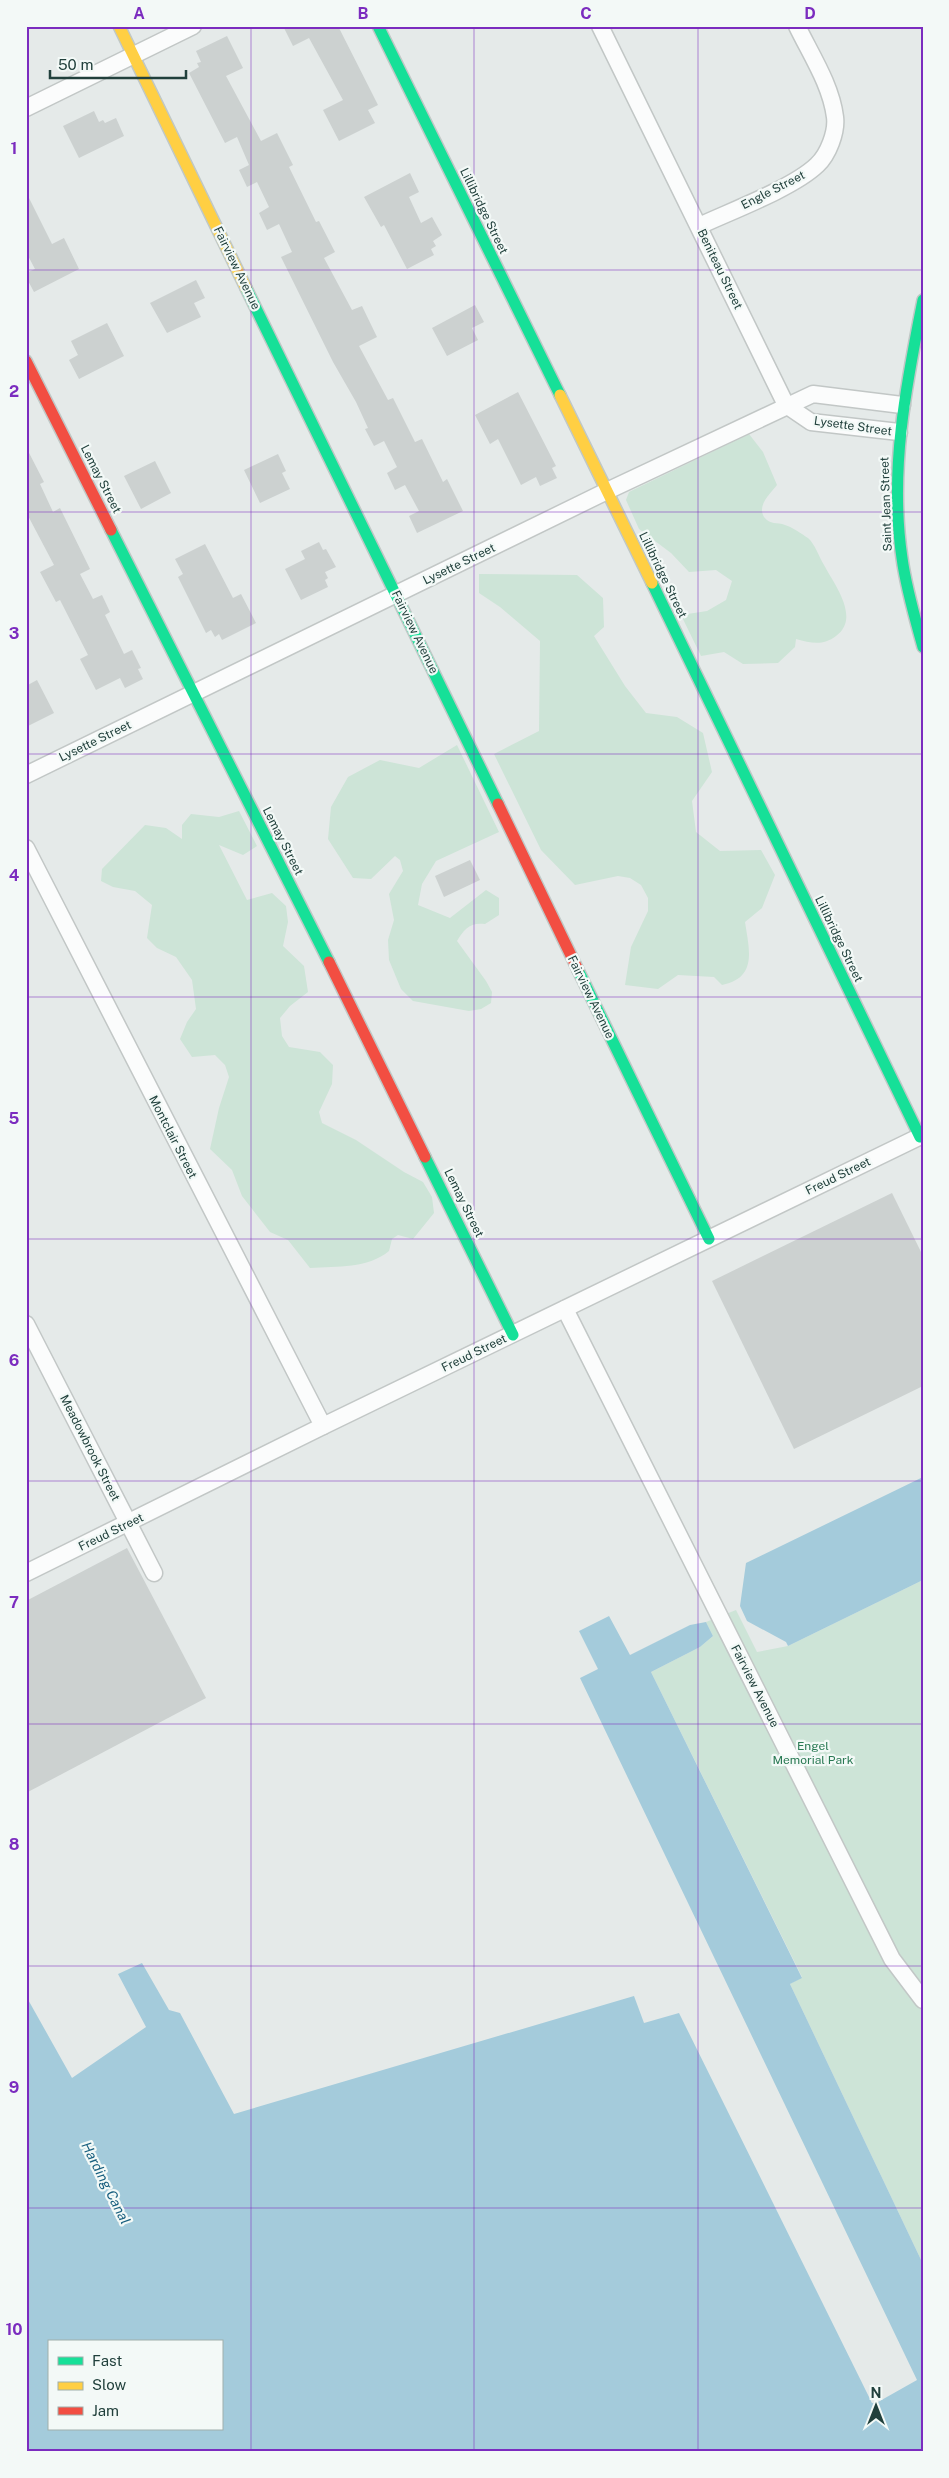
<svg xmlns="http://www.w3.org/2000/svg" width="949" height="2478" font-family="'Public Sans',sans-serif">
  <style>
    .green { fill: #cde4d7 }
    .water { fill: #a4cbdb; fill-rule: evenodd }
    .building { fill: #ccd1d0 }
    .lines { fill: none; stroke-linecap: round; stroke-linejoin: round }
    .street-casing { stroke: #c2c7c6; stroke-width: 19 }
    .fast-casing { stroke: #c0c8c6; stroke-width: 14 }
    .slow-casing { stroke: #c0c8c6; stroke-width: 14 }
    .jam-casing { stroke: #c0c8c6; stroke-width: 14 }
    .street { stroke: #fbfcfc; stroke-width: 16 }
    .fast { stroke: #16e098; stroke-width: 11 }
    .slow { stroke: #ffcf43; stroke-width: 11 }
    .jam { stroke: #f24e42; stroke-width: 11 }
    .grid { fill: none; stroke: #7b2cbf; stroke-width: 1; stroke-opacity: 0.55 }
    .labels { text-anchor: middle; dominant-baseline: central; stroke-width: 4.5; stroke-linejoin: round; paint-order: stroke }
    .street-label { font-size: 12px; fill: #21403c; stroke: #f3f9f7 }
    .park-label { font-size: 12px; fill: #297953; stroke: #f3f9f7 }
    .water-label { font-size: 14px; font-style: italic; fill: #185f7f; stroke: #f3f9f7 }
    .neatline { fill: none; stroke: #7b2cbf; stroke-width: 2 }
    .grid-label { font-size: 16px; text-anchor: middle; font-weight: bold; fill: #7b2cbf }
  </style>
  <rect width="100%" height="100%" fill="#e5eae9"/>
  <g class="green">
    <path d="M749,434L763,452L777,485C770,494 757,505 764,517C770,525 777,522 785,525C792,527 802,534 808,538C815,544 819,557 824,565C834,584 861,618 836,636C823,646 811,643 796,639L795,647L778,663L743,664L724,652L701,656L681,615L707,611L726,600L732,581L716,570L689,572L671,553L639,529L626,500L629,492L633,490Z"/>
    <path d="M479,574L577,575L603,598L604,627L594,636L625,686L646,713L677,717L703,733L712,772L692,801L696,832L720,851L761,850L775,875L762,908L745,922C749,949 758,978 722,985L714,977L678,975L658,989L625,985L631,947L648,911V898L641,885L630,878L618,876L575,885L541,850L494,754L539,731L540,641L500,607L479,593Z"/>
    <path d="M457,745L499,832L436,861L422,884L418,905L450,918L486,890L499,898V915L485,924C470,922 464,929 457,941L486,981L492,992L491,1003L481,1009L469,1011L413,1001L401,989L389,960L388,940L394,920L389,894L403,871L400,860L395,856L371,879L353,878L328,839L331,807L348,777L380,760L419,768Z"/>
    <path d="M239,811L257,846L243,855L219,845L247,900L272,893L286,906L288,922L283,946L304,966L308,992L290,1006L280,1018L282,1036L289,1047L320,1052L333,1065L332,1084L319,1112L322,1123L356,1140L404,1172L423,1182L432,1197L434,1213L413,1239L398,1235L392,1239L389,1251C367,1269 338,1266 310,1268L288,1240L270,1232L242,1196L232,1170L210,1149L219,1108L229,1077L225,1065L215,1055L192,1057L180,1039L187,1022L196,1009L192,980L176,957L157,948L147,938L152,905L135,891L113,887L101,881L102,869L145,825L166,828L182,839V825L191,814L219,817Z"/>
    <polygon points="923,1580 923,2264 790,1984 802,1977 651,1672 700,1647 713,1636 706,1622 736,1610 757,1652 788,1646"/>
  </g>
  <g class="water">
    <polygon points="923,1477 923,1580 788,1646 786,1642 747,1621 740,1606 746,1563"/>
    <path d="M609,1616L630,1655L690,1625L706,1622L713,1636L700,1647L651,1672L802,1978L790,1984L923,2264V2452H26V1996L72,2078L146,2027L118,1974L142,1963L169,2010L180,2013L234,2114L634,1996L644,2023L679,2013L872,2403L878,2402L917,2380L580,1678L598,1669L579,1631ZM49,2342H221V2429H49Z"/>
  </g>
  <g class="building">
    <polygon points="283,26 338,26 378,105 368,110 375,123 339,141 323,110 343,100 309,38 293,46"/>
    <polygon points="227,36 243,68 226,76 261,141 277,133 293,165 289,167 316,222 319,221 335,252 324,258 352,310 362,306 377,337 359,346 388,400 393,398 415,442 422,439 443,482 447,479 463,511 417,533 409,516 419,511 405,485 395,490 387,473 397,467 384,441 374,446 365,429 368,428 356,402 333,362 281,257 292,252 279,224 267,230 259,213 269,207 257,182 247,187 239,170 249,165 237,137 225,143 189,73 199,67 197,63 201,62 196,51"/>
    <polygon points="94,111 99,122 103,120 105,123 116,118 124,136 79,158 63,126"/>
    <polygon points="410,173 419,192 409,197 421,223 432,217 442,235 433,241 436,246 431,249 434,255 407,269 384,225 381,227 364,197"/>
    <polygon points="26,192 52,244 64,238 79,269 34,292 26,277 26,273 35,269 26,252"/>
    <polygon points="196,280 205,298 194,303 201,317 167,333 150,303"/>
    <polygon points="475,305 484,322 472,328 478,340 447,356 432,328"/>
    <polygon points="107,323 124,356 79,379 69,360 78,355 71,341"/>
    <polygon points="518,392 556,466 552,468 557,478 540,486 536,477 521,485 498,439 490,444 475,415"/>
    <polygon points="26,447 44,482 40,484 53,512 60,508 90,569 80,574 93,599 102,595 110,612 105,615 124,654 132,650 141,668 138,669 143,679 125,688 120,678 96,690 80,659 88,655 60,600 56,602 40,572 54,565 26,512"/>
    <polygon points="278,454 286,471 282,473 290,489 260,503 244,470"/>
    <polygon points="155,461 171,493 141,509 124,476"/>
    <polygon points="319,542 323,550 326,549 336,567 325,572 328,578 325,580 328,587 301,600 285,569 305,559 301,551"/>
    <polygon points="205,544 233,598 241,594 256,623 222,640 219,634 215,637 211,630 206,633 178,577 183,574 175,559"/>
    <polygon points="37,680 54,713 26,727 26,686"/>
    <polygon points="470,860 480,880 444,897 435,876"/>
    <polygon points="892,1193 923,1256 923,1386 794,1449 712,1281"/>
    <polygon points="127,1548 206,1698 26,1793 26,1601"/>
  </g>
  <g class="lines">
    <defs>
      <g id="street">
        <polyline points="600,26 786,405"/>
        <polyline points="26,108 193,26"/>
        <path d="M699,226C731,211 793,188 817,165C828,155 837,132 835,117C831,85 811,55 797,26"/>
        <polyline points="786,405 811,422 899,432"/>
        <polyline points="26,775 607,491 813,394 902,405"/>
        <polyline points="26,848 323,1426"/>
        <polyline points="565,1309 892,1959 923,2000"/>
        <polyline points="26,1324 154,1573"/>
        <polyline points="26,1573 323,1426 923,1135"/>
      </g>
      <g id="fast">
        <polyline points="378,26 560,395"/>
        <polyline points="246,288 498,804"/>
        <path d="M923,300C906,385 889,471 902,558C906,588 915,618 923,647"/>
        <polyline points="111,530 329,962"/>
        <polyline points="652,583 920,1137"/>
        <polyline points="578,970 709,1239"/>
        <polyline points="425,1157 513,1335"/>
      </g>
      <g id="slow">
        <polyline points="119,26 246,288"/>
        <polyline points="560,395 652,583"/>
      </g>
      <g id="jam">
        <polyline points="26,361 111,530"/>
        <polyline points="498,804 578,970"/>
        <polyline points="329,962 425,1157"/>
      </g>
    </defs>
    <use href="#street" class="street-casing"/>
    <use href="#fast" class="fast-casing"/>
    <use href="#slow" class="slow-casing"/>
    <use href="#jam" class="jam-casing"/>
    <use href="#street" class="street"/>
    <use href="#fast" class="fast"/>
    <use href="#slow" class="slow"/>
    <use href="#jam" class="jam"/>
  </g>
  <path class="grid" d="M251,26V2452M474,26V2452M698,26V2452M26,270H923M26,512H923M26,754H923M26,997H923M26,1239H923M26,1481H923M26,1724H923M26,1966H923M26,2208H923"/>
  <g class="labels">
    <g class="street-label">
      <text transform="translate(773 190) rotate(-27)">Engle Street</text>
      <text transform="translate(484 211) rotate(64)">Lillibridge Street</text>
      <text transform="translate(237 268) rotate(64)">Fairview Avenue</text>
      <text transform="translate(720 269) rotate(64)">Beniteau Street</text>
      <text transform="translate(853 426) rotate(8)">Lysette Street</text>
      <text transform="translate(101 479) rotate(63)">Lemay Street</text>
      <text transform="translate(886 504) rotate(-92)">Saint Jean Street</text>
      <text transform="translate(459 564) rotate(-26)">Lysette Street</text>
      <text transform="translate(663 575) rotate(64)">Lillibridge Street</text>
      <text transform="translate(415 632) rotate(64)">Fairview Avenue</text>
      <text transform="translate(95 741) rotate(-26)">Lysette Street</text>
      <text transform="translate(283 841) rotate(63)">Lemay Street</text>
      <text transform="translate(839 939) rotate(64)">Lillibridge Street</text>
      <text transform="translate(591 997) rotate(64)">Fairview Avenue</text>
      <text transform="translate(173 1137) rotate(63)">Montclair Street</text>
      <text transform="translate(838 1176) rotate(-26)">Freud Street</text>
      <text transform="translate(464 1203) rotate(64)">Lemay Street</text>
      <text transform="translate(474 1353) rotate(-26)">Freud Street</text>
      <text transform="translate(90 1448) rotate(63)">Meadowbrook Street</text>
      <text transform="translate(111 1532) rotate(-26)">Freud Street</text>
      <text transform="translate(755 1686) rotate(63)">Fairview Avenue</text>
    </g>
    <g class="park-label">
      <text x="813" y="1746">Engel<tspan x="813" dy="14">Memorial Park</tspan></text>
    </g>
    <g class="water-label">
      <text transform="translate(106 2183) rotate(63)">Harding Canal</text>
    </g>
  </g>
  <rect width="949" height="2478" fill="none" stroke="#f3f9f7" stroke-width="55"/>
  <rect x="48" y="2340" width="175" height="90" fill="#f3f9f7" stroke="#9fafac"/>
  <rect x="58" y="2357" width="25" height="8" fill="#16e098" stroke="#9fafac"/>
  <text x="92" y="2366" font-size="15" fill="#21403c">Fast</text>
  <rect x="58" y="2382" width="25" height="8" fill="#ffcf43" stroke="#9fafac"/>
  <text x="92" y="2390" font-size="15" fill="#21403c">Slow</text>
  <rect x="58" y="2407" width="25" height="8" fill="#f24e42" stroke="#9fafac"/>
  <text x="92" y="2416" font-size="15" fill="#21403c">Jam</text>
  <g transform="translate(876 2406)" stroke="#f3f9f7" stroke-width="4" paint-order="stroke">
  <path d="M0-4L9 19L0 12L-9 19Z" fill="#21403c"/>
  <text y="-8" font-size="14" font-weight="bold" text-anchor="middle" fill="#21403c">N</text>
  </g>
  <path d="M50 70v8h136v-8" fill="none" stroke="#21403c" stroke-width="2.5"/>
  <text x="58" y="70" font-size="15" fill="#21403c" stroke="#f3f9f7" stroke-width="4" paint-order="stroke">50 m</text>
  <rect x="28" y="28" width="894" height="2422" class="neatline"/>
  <g class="grid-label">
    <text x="139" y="19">A</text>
    <text x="363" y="19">B</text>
    <text x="586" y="19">C</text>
    <text x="810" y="19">D</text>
    <text x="14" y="154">1</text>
    <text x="14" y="397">2</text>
    <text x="14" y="639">3</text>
    <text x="14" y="881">4</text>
    <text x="14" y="1124">5</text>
    <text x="14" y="1366">6</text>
    <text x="14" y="1608">7</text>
    <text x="14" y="1850">8</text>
    <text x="14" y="2093">9</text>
    <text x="14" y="2335">10</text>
  </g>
</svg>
